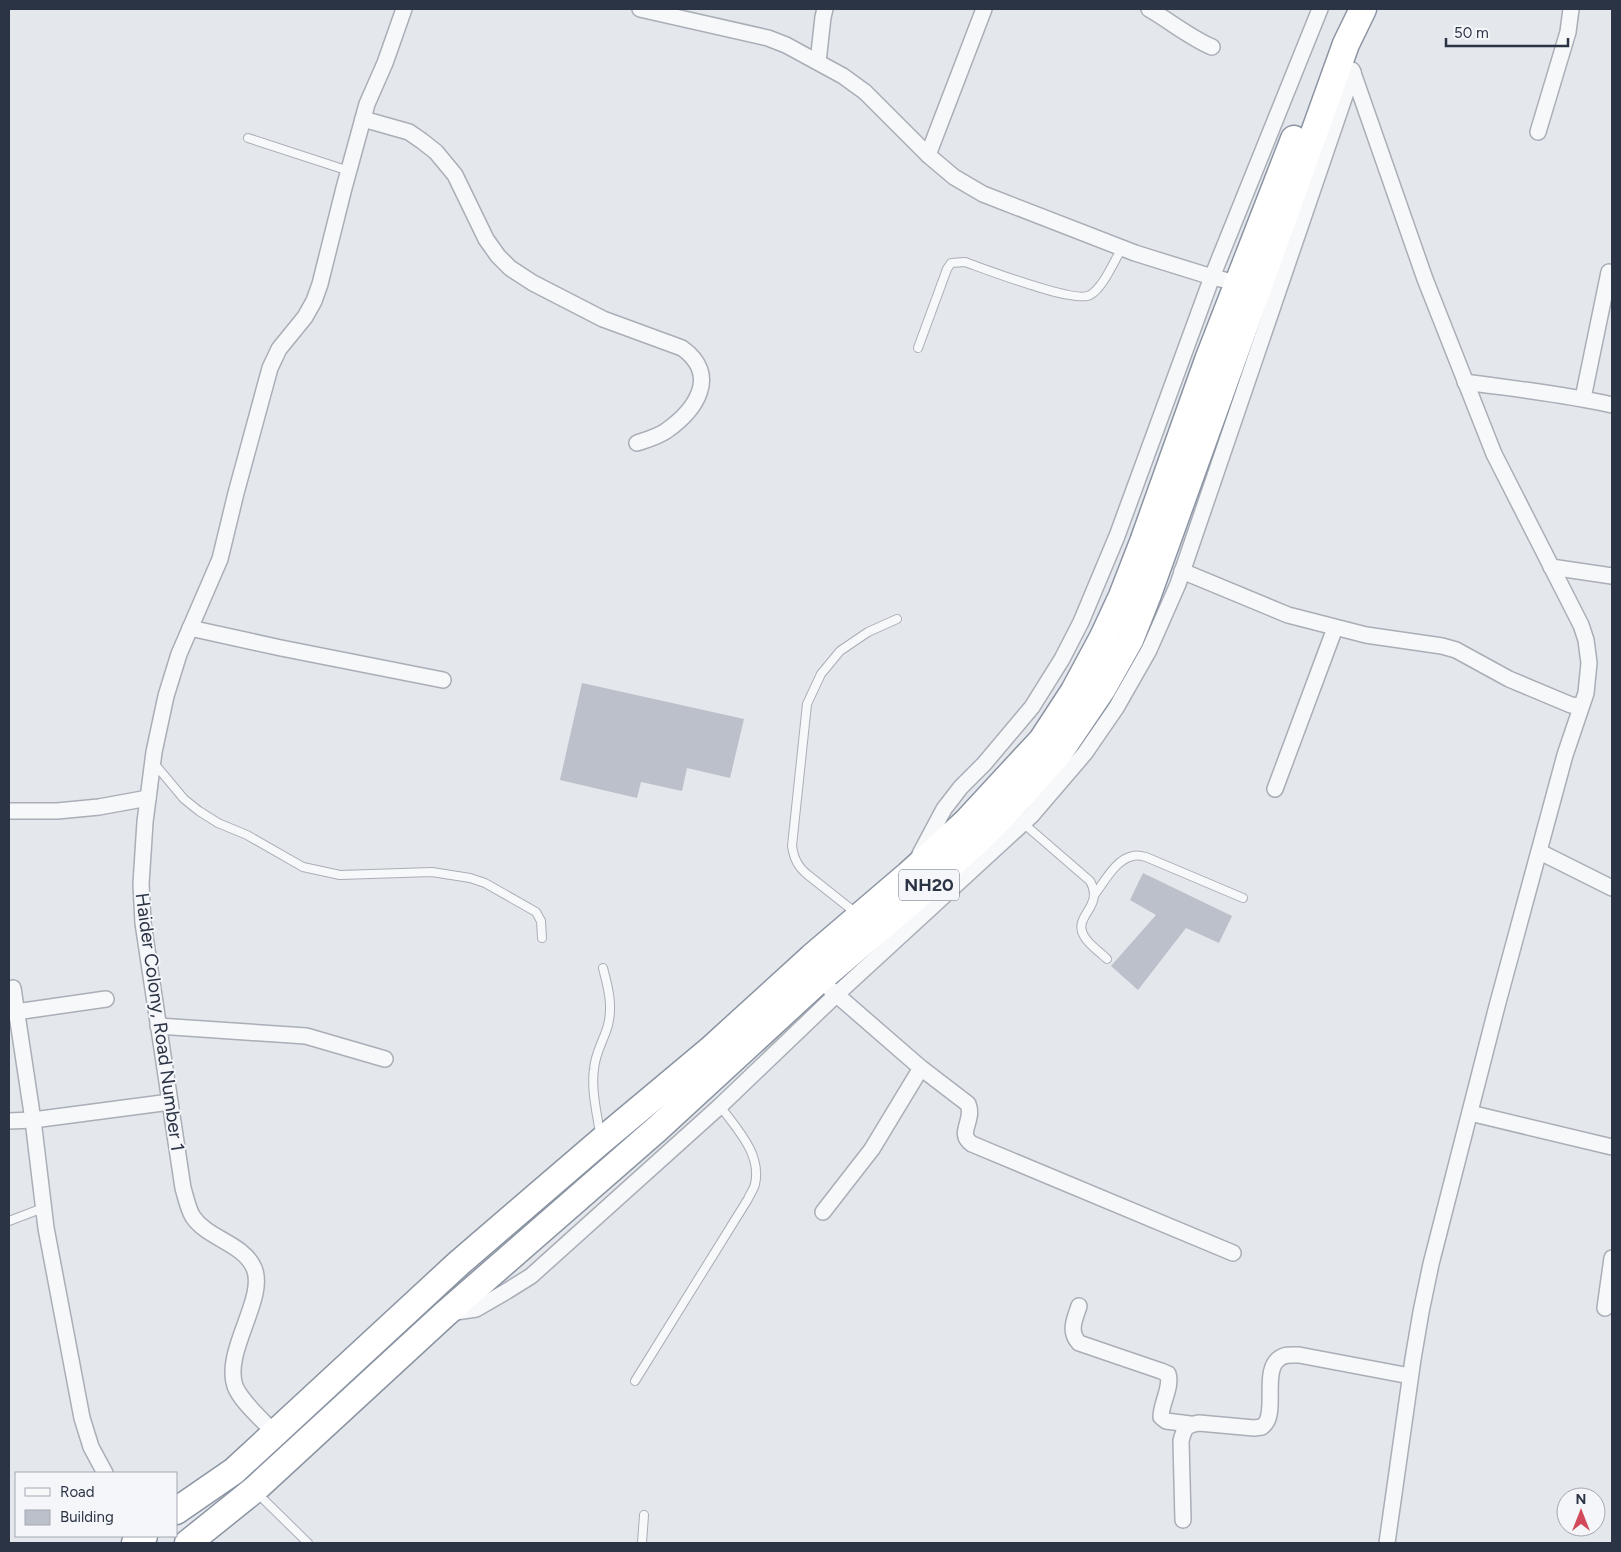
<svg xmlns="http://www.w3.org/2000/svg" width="1621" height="1552" font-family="Figtree,sans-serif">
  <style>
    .building { fill: #bbc0ca }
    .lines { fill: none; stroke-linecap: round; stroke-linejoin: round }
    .service-casing { stroke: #a9aeb7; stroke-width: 10 }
    .minor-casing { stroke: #a9aeb7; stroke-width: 18 }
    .trunk-casing { stroke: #8b94a3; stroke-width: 29 }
    .service { stroke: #f7f8fa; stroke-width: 8 }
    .minor { stroke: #f7f8fa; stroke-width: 15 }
    .trunk { stroke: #fff; stroke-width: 26 }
    .labels { text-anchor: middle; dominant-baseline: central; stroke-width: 4; stroke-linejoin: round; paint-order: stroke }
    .shield { fill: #f4f6f9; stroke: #676e7b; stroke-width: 1 }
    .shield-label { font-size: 18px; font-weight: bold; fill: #2b3445 }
    .street-label { font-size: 19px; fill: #2b3445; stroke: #f4f6f9 }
  </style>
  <rect width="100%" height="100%" fill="#e4e7ec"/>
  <g class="building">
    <polygon points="582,683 744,719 730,778 687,768 682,791 641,782 637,798 560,780"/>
    <polygon points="1143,873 1232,916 1219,943 1186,928 1138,990 1111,966 1156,915 1130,900"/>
  </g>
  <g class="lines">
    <defs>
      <g id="service">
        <polyline points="248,138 349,171"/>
        <path d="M918,348L947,269L951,263L965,262C985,269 1075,304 1090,295C1103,288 1114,261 1122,248"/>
        <polyline points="153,762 184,799 199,811 218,823 247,835 303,867 340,875 432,872 470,878 485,883 536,912 541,921 542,938"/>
        <path d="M1023,823L1090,881C1105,907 1072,916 1084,936C1089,945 1100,952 1107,959"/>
        <path d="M1095,894C1105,881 1116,859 1133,856C1137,855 1142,856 1146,857L1243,898"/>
        <path d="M856,913L808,875C798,867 794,859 792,846L807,704L821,674L840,651L868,632L897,619"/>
        <path d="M600,1134C597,1113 591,1090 594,1069C595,1053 604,1040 608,1025C613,1005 608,987 603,968"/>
        <polyline points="9,1221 43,1208"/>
        <path d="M635,1381L748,1199C750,1194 754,1189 755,1184C762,1154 736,1128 720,1106"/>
        <polyline points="257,1493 308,1543"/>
        <polyline points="642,1543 644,1515"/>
      </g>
      <g id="minor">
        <polyline points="640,9 768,38 786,45 843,76 865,92 928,155 954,177 983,194 1135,253 1212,277 1237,283"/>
        <path d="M1149,9C1170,21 1189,37 1212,47"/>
        <polyline points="818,62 823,17 825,9"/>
        <polyline points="1352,70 1425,279 1494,454 1581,625 1586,640 1589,663 1586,693 1565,755 1497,1006 1431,1264 1421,1312 1413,1359 1387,1543"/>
        <path d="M363,119L409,132L422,141L436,152L455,175L486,239L498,256L510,268L533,283L603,319L682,348C720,375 696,410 666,431C657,437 646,440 637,443"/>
        <polyline points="1538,132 1568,32 1571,9"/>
        <polyline points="928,155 984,9"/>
        <path d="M1465,382C1515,389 1564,394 1612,405"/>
        <polyline points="1583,398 1609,272"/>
        <polyline points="1551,567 1612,576"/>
        <polyline points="1182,571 1288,615 1366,635 1442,646 1456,650 1509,679 1571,705 1581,706"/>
        <polyline points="190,628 281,648 443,680"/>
        <polyline points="1275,789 1335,628"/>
        <polyline points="9,811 57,811 99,807 148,798"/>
        <polyline points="1540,852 1612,888"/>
        <polyline points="920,854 944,809 961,787 984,764 1032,707 1062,659 1081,622 1117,536 1212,277 1320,9"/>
        <polyline points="13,988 33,1120 46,1228 82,1418 91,1447 105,1473"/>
        <path d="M830,989L921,1068L968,1104C975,1121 956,1133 972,1144L1233,1253"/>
        <polyline points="9,1013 106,999"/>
        <polyline points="158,1026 306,1036 385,1059"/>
        <polyline points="1470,1113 1612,1147"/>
        <polyline points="9,1121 33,1120 170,1102"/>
        <polyline points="823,1212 872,1149 921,1068"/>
        <path d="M1079,1306C1075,1319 1068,1331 1079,1343L1161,1371L1168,1374C1172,1387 1161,1403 1161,1417L1166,1421L1190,1424"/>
        <polyline points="1605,1308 1612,1258"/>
        <polyline points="449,1313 476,1309 507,1291 531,1276 720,1106 837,994 1032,815 1085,753 1116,708 1149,650 1178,584 1353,72"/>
        <path d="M274,1433C263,1420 241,1402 235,1386C223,1351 267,1298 254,1268C243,1243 208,1239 193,1217C188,1209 186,1198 183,1188L143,923L141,884L145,822L154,752L166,696L179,654L220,559L236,493L270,368L279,349L305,317L314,301L320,284L344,188L367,104L385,63L404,9"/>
        <path d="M1183,1520L1181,1441C1184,1429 1185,1425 1199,1423L1254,1428L1262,1427C1264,1425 1266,1423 1267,1421C1275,1405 1263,1368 1280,1358C1285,1354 1293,1355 1299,1355L1410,1376"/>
      </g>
      <g id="trunk">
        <polyline points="176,1511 234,1471 459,1263 601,1141 710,1050 812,957 908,875 966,822 1042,740 1074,691 1103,637 1122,596 1143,542 1208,360 1294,139"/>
        <polyline points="135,1543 144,1536"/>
        <polyline points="188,1543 254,1490 445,1314 657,1129 819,980 915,898 976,842 1020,798 1059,753 1103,688 1130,640 1147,597 1346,44 1363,9"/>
      </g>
    </defs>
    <use href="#service" class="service-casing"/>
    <use href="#minor" class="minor-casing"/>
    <use href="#trunk" class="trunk-casing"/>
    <use href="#service" class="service"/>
    <use href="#minor" class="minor"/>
    <use href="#trunk" class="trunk"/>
  </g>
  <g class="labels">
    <rect class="shield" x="899" y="869.5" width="60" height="31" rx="4"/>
    <g class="shield-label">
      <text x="929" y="885">NH20</text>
    </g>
    <g class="street-label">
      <text transform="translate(160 1022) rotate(82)">Haider Colony, Road Number 1</text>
    </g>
  </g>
  <rect width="1621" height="1552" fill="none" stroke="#2b3445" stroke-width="20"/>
  <rect x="15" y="1472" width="162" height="65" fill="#f4f6f9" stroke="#a4a8b1"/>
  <rect x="25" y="1488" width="25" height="8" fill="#f7f8fa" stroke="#a4a8b1"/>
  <text x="60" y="1497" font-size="15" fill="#2b3445">Road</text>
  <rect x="25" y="1510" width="25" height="15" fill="#bbc0ca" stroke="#a4a8b1"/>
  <text x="60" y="1522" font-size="15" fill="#2b3445">Building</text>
  <g transform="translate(1581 1512)"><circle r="24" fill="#f4f6f9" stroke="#a4a8b1"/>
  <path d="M0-4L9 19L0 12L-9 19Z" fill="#d1495b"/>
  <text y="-8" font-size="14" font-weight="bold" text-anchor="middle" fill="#2b3445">N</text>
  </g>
  <path d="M1446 38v8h122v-8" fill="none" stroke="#2b3445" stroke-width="2.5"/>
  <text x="1454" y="38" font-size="15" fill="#2b3445" stroke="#f4f6f9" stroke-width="4" paint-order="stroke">50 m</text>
</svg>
